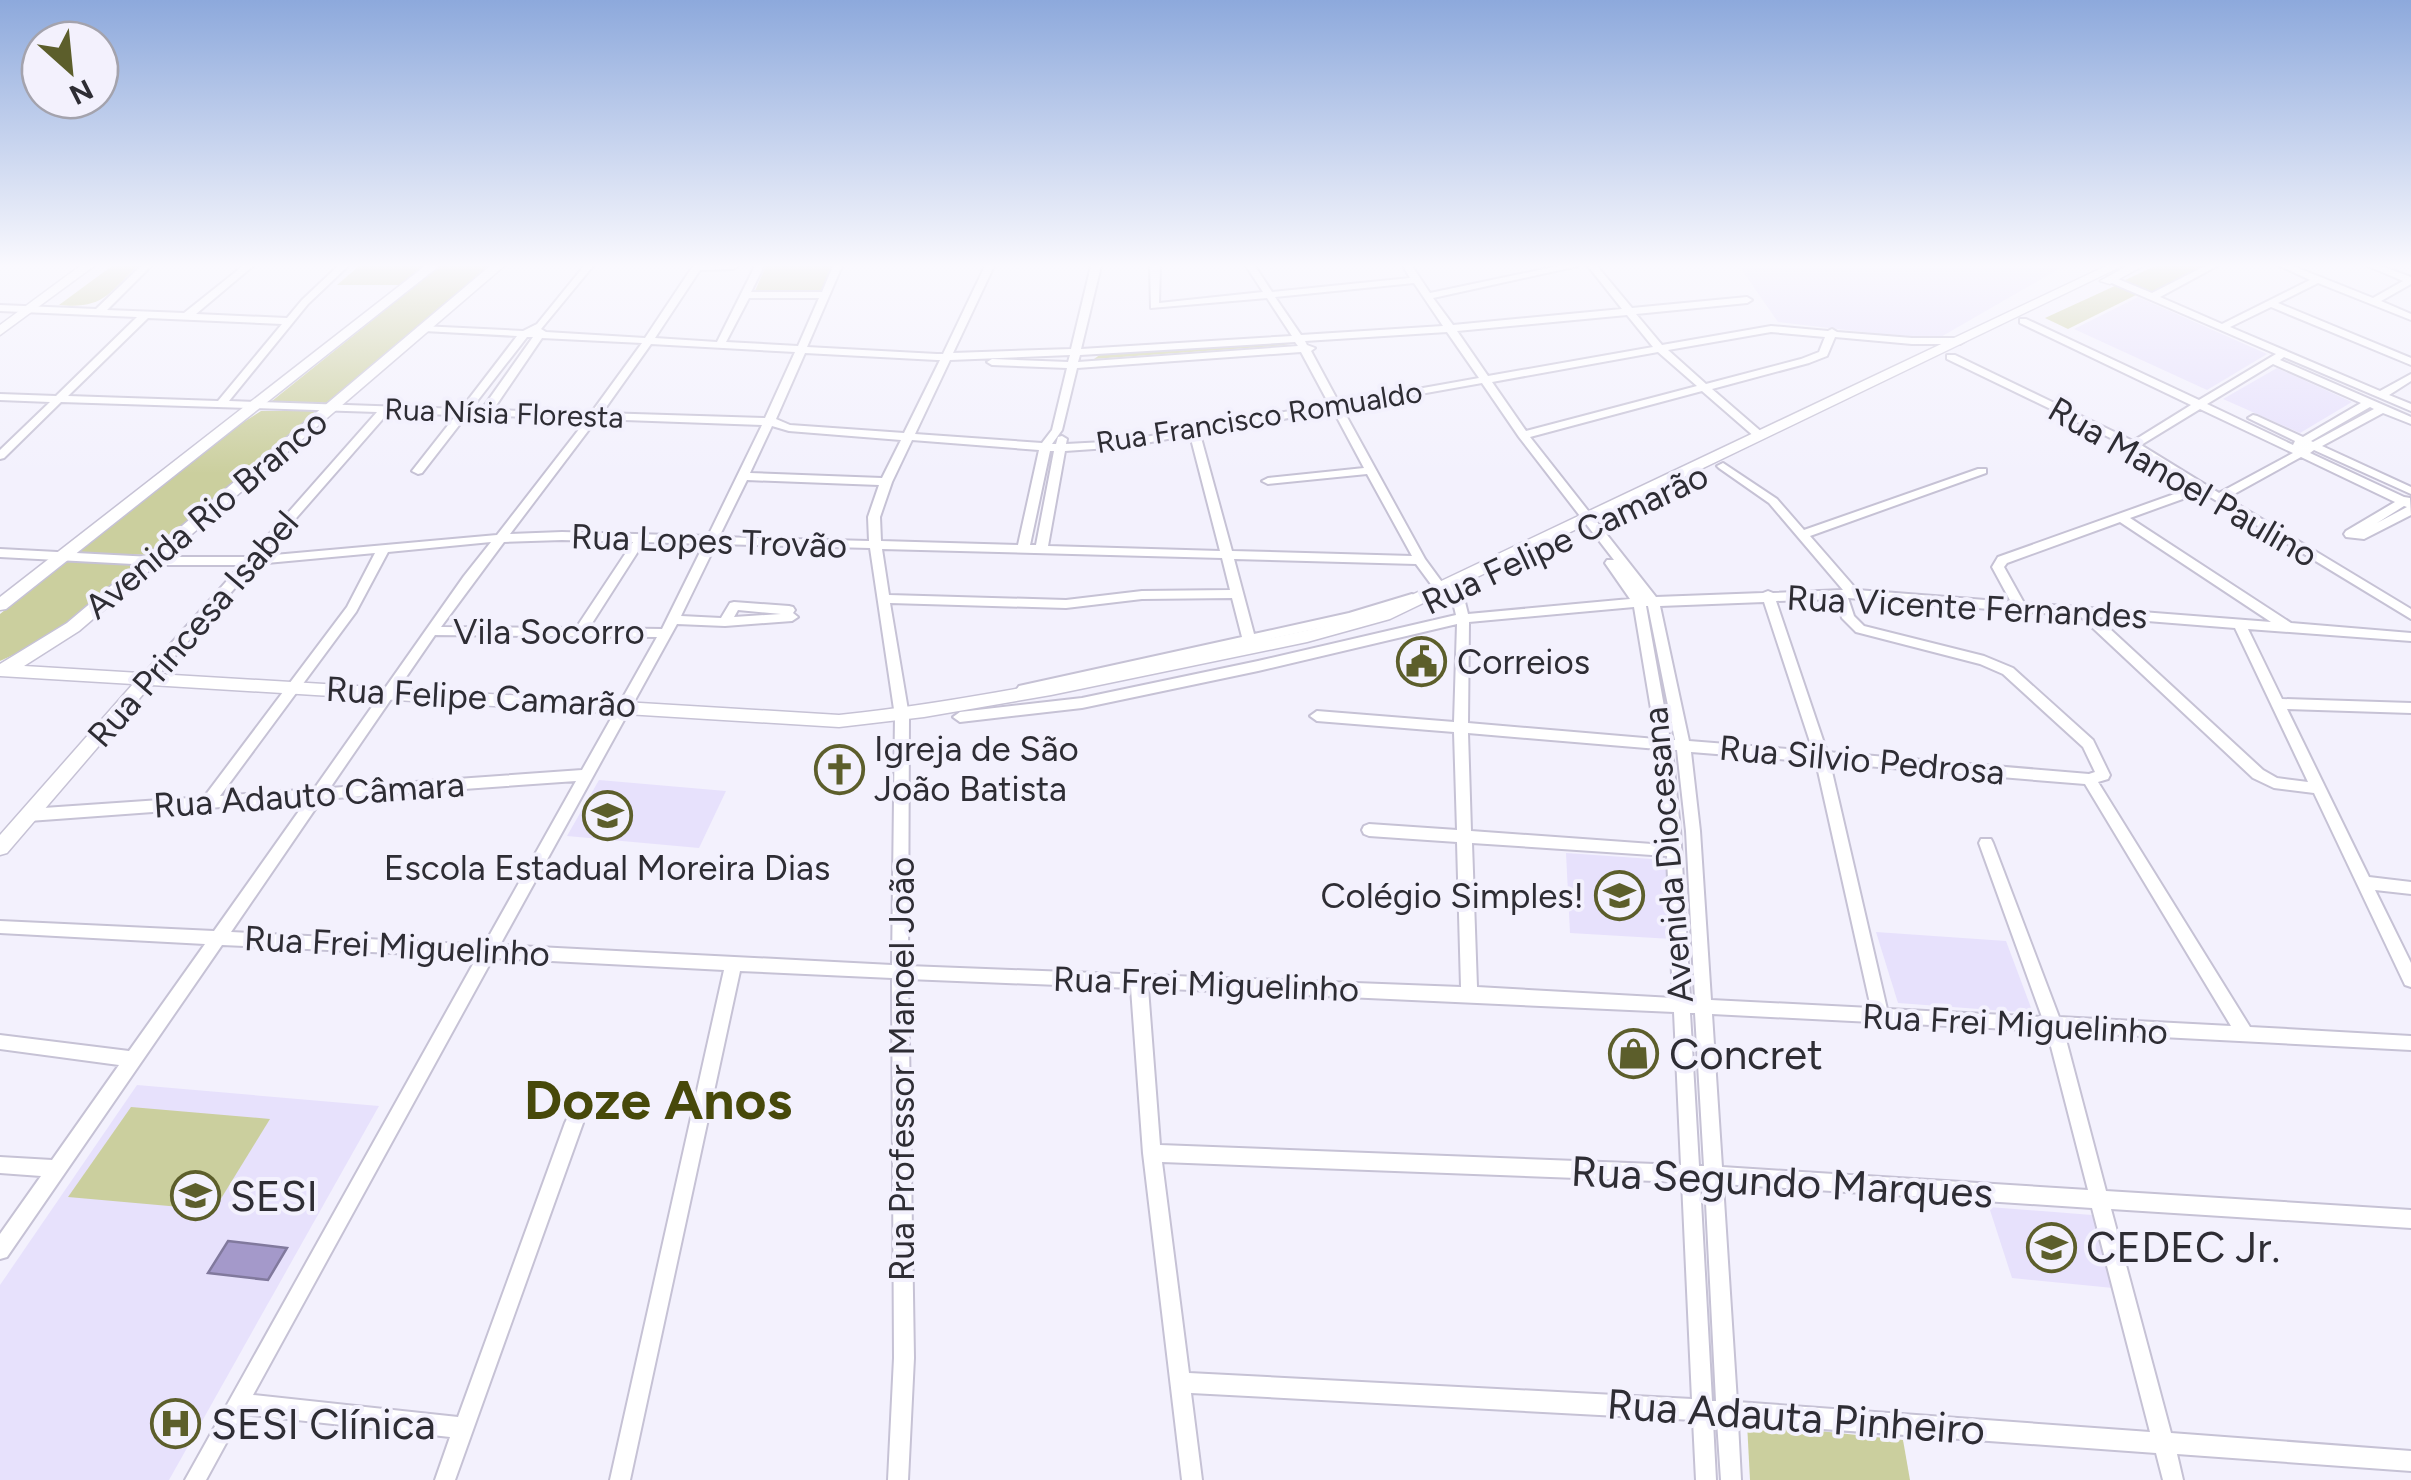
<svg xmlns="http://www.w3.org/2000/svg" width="2411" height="1480" font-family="Figtree,sans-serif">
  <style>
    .built { fill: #e7e1fc }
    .green { fill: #cbcf9e }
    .water { fill: #a499ca; stroke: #81799d; stroke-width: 2.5 }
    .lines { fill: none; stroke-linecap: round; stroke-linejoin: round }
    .minor-casing { stroke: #c6c2d5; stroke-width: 4 }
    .major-casing { stroke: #c6c2d5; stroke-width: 3 }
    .minor { fill: #fff; fill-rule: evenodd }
    .major { fill: #fff; fill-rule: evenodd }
    .labels { text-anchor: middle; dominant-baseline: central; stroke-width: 8; stroke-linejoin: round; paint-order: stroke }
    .far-street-label { font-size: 30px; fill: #2e2d34; stroke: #f3f1fd }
    .street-label { font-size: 35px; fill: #2e2d34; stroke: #f3f1fd }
    .poi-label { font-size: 35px; fill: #2e2d34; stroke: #f3f1fd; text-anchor: start }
    .near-poi-label { font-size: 42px; fill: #2e2d34; stroke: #f3f1fd; text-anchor: start }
    .near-street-label { font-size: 42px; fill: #2e2d34; stroke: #f3f1fd }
    .near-district-label { font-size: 55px; font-weight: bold; fill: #47490a; stroke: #f3f1fd }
  </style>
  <rect width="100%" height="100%" fill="#f3f1fd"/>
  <g class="built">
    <polygon points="1739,266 2064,266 1939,338 1914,338 1778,322"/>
    <polygon points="2138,297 2267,354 2207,390 2074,329"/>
    <polygon points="2277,368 2352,402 2300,433 2223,399"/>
    <polygon points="599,780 726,791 699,848 567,836"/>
    <polygon points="1566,853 1666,860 1672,939 1570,933"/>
    <polygon points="1876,932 2006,941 2033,1013 1898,1003"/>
    <polygon points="137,1085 379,1106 169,1480 0,1480 0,1285"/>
    <polygon points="1989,1207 2092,1215 2113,1288 2012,1278"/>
  </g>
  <g class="green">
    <path d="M112,266H137C108,295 102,309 59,305Z"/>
    <polygon points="359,266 427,266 403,285 337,285"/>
    <polygon points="440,266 491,266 328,403 272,401"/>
    <polygon points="766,266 832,266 821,291 754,293"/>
    <polygon points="2155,266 2204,266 2152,293 2123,281"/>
    <polygon points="2117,285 2138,294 2068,329 2045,318"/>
    <polygon points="1280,343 1288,345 1094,359 1101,354"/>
    <polygon points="261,411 320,411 153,555 76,553 214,441"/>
    <polygon points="66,561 142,565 65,631 0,661 0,614"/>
    <polygon points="131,1107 270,1119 214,1210 68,1197"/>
    <polygon points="1747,1423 1903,1440 1910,1480 1750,1480"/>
  </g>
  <polygon class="water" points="228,1241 287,1248 268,1280 208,1273"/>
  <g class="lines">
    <defs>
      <path id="minor" d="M141,266H151L107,310L184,313L243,266H253L196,314L287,318L302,300L338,266H348L308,304L229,401L461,409L517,336L424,331L421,330V326L523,331L537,324L584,266H593L541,329L546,332L645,338L693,266H738L734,269L700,270L655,338L717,342L755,266H764L751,292H822L833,266H842L807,347L937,354H943L985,266H994L953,353L1071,349L1091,266H1101L1081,349L1292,336L1267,298L1151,308L1150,266H1160L1159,303L1263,292L1246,266H1255L1272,292L1410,278L1403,266H1412L1430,293L1558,266H1578L1433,298L1453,325L1622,309L1588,266H1597L1632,308L1747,297L1752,300L1747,303L1636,314L1662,345L1771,326L1828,331L1832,329L1837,332L1912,338H1960L1965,341L1960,344H1912L1835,337L1827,356L1809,363L1712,389L1764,434L1765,436L1760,439L1756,438L1702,391L1530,437L1656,597L1763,593L1768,591L1773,593L1843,590L1769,503L1719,468L1717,466L1723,463L1777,499L1804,530L1978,469H1986V473L1810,536L1857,590L2011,602L1992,567L1998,557L2194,487L2129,447L1947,359V355H1955L2133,441L2191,405L2020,323V319H2026L2199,400L2276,354L2107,281V277H2113L2152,293L2205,266H2217L2160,297L2222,324L2310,280L2280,266H2293L2373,298L2403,281L2368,266H2381L2411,277V284L2381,301L2411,314V320L2318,283L2278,303L2411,358V365L2271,307L2230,327L2380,391L2411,374V381L2389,395L2411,404V411L2284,357L2280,360L2411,417V424L2383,413L2322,446L2411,487V494L2314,450L2310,453L2404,497L2410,498L2411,515L2364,539L2346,537L2344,534L2346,531L2395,502L2301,457L2227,498L2411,609V619L2202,492L2130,518L2291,623L2411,633V641L2248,629L2282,699L2411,703V713L2287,709L2369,877L2411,882V894L2375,890L2411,963V987L2405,985L2314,793L2274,788L2253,778L2080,616L1848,598L1854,616L1864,626L1984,656L2013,668L2093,740L2110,775L2108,779L2098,782L2250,1027L2411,1036V1050L2064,1032L2106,1191L2411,1210V1228L2111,1209L2171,1433L2411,1451V1471L2177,1454L2183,1480H2163L2156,1453L1738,1423L1741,1480H1721L1717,1421H1713L1716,1480H1696L1693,1420L1191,1393L1202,1480H1182L1143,1153L1131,988L908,979L914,1358L908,1480H888L894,1358L892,978L740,971L630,1480H610L724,970L493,958L253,1395L458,1417L565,1123L568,1117L574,1115L580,1117L583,1123L455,1480H435L450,1437L242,1414L206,1480H185L477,957L222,945L7,1257L0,1259V1234L41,1176L0,1173V1157L52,1160L119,1065L0,1049V1035L129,1051L205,944L0,933V921L214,931L306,801L29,821L24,819L22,815L24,811L29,809L204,797L347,607L375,553L256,564L153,681L148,683L141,678L143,675L241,565H152L0,557V549L152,557H249L377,412L61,402L4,458L0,459V450L50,402L0,400V394L56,396L137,317L0,311V305L96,309ZM1414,283L1443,326L1301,335L1275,297ZM749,298H819L798,346L726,342ZM1627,315L1653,347L1488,376L1457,331ZM148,318L282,324L218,401L68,396ZM1447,332L1479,378L1339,403L1311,351L1315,348L1307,345L1305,341ZM1771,332L1825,337L1819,352L1801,359L1706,384L1668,350ZM527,337H533L482,409H471ZM542,338L642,343L591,413L493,410ZM1295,342L1298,346L1078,362L1080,355ZM651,344L795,352L765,418L602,413ZM1301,352L1329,404L1123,441L1066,444L1067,439L1062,436L1058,437L1056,444H1052L1062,430L1077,368ZM1658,352L1697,386L1526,431L1492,382ZM805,353L937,360H940L904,433L790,425L776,419ZM1070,355L1068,362L992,359L987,362L992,365L1067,368L1052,430L1042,443L915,434L950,360ZM2273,364L2361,403L2303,437L2257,416L2253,415L2248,418L2295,441L2293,445L2207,404ZM1482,383L1519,437L1614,560H1607L1605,563L1630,599L1468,614L1462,590L1456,586L1450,590L1456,615L1258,661L1082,698L960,712L953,717L960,722L1082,708L1258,671L1457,624L1454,722L1317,711L1310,716L1317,721L1454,732L1457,830L1369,824L1364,826L1362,830L1364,834L1369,836L1457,842L1461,987L908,966L909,716L890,603L1066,608L1142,599L1232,598L1242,637L1019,686L1017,689L1024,694L1351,621L1416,601L1418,598L1412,594L1349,613L1254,634L1234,559L1416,564L1433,587L1428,588L1426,591L1428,594L1445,592L1447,589L1425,559L1342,408ZM2370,407L2374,409L2313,442L2311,441ZM2200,409L2293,453L2219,493L2141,445ZM1333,410L1364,468L1268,478L1262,481L1268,484L1367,474L1412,556L1232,551L1200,434ZM388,413L456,415L412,471L418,474L422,473L467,415L587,419L497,535L263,556ZM597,419L762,425L708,536L562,532L510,534ZM772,426L789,431L901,440L882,478L750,473ZM1190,435L1220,551L1048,546L1065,451L1123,447ZM912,440L1039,450L1018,545L881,541L880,517L892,482ZM1050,451H1054L1036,545H1030ZM747,480L879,485L868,517L869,541L719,537ZM2404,506L2407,507L2377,523ZM2120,522L2271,622L2024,603L2004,567L2007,563ZM562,540L633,542L576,628L441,627L504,542ZM491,542L464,576L314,789L220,796L356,612L388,552ZM644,542L704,544L662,629L589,628ZM716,544L870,548L895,716L892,965L500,945L677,624L725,626L792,621L798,617L793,613L795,610L793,607L789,606L734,602L730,603L721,618L681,616ZM882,549L1222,558L1230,590L1142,591L1066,600L889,595ZM1836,599L1842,618L1856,632L1980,664L2003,674L2083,747L2095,772L2089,774L1827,752L1776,601ZM1764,602L1813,751L1689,741L1660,606ZM1646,606H1648L1675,740H1670ZM1634,607L1656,739L1468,723L1469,622ZM738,610L781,614L734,617ZM2097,617L2235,628L2308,782L2277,778L2263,770ZM435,635L657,637L582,770L330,788ZM1468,733L1658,749L1666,845L1471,831ZM1672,750H1677L1686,831L1695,999L1690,998L1680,829ZM1691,752L1816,762L1871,1008L1711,1000L1700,831ZM1830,763L2085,784L2231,1026L2059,1017L1993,843L1991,839H1981L1979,843L2042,1017L1887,1009ZM576,781L484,945L231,932L322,799ZM1472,843L1667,856L1673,998L1477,987ZM1148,988L1674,1012L1681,1165L1160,1145ZM1690,1013H1695L1704,1166H1699ZM1712,1014L2047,1031L2088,1190L1722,1167ZM1162,1162L1682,1182L1692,1399L1189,1373ZM1700,1183H1705L1716,1401H1712ZM1723,1184L2092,1208L2150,1432L1737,1402Z"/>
      <g id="major">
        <polygon points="80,266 94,266 0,335 0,325"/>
        <polygon points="425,266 439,266 6,609 0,610 0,597"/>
        <path d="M490,266H504L79,631L24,666L839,715C953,703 1065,680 1178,657C1245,643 1313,632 1378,611L2106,266H2122L1390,619L1307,642L1051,695L924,717L839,727L151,685L7,853L0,855V835L133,684L0,676V664L67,623Z"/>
        <polygon points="2127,266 2143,266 2110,284 2100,281"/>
      </g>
    </defs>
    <use href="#minor" class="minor-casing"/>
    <use href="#major" class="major-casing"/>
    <use href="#minor" class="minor"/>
    <use href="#major" class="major"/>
  </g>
  <linearGradient id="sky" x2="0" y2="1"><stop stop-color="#8da9dc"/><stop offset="0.56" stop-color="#faf9fe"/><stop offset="1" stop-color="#faf9fe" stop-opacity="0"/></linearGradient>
  <rect width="2411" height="474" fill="url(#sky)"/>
  <defs>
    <symbol id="civic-ring" viewBox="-11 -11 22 22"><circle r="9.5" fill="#f3f1fd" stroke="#5c5e2b" stroke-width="1.5"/><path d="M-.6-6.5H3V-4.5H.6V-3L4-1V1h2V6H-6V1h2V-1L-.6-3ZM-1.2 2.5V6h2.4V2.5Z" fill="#5c5e2b"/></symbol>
    <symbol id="church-ring" viewBox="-11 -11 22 22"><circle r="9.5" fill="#f3f1fd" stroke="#5c5e2b" stroke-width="1.5"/><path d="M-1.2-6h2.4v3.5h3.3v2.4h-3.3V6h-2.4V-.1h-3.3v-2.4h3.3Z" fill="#5c5e2b"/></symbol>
    <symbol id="school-ring" viewBox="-11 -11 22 22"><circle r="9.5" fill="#f3f1fd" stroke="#5c5e2b" stroke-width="1.5"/><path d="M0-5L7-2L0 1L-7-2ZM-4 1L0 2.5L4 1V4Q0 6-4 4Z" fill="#5c5e2b"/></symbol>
    <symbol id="shop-ring" viewBox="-11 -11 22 22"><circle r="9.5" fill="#f3f1fd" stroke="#5c5e2b" stroke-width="1.5"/><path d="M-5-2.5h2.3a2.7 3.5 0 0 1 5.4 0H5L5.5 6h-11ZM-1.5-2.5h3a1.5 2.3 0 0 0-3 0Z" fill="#5c5e2b"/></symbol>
    <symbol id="hospital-ring" viewBox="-11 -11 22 22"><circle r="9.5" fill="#f3f1fd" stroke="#5c5e2b" stroke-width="1.5"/><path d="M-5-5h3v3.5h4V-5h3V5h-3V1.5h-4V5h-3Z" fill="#5c5e2b"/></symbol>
  </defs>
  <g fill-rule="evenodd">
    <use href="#civic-ring" x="1394" y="634" width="55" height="55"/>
    <use href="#church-ring" x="812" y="742" width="55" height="55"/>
    <use href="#school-ring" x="580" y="788" width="55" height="55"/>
    <use href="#school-ring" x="1592" y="868" width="55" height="55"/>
    <use href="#shop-ring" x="1606" y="1026" width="55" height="55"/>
    <use href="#school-ring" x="168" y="1168" width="55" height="55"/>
    <use href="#school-ring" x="2024" y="1220" width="55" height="55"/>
    <use href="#hospital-ring" x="148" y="1396" width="55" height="55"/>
  </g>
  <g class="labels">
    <g class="far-street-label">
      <text transform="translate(504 413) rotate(2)">Rua Nísia Floresta</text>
      <text transform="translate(1259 417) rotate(-9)">Rua Francisco Romualdo</text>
    </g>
    <g class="street-label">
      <text transform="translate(2183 482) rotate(30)">Rua Manoel Paulino</text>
      <text transform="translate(206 514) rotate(-40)">Avenida Rio Branco</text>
      <text transform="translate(1565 539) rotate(-25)">Rua Felipe Camarão</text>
      <text transform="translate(709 541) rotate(2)">Rua Lopes Trovão</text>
      <text transform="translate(1967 607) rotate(3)">Rua Vicente Fernandes</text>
      <text transform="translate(193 629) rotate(-49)">Rua Princesa Isabel</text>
      <text x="549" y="632">Vila Socorro</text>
      <text transform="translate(481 697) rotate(3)">Rua Felipe Camarão</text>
      <text transform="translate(1862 760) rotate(5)">Rua Silvio Pedrosa</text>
      <text transform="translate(309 795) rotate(-4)">Rua Adauto Câmara</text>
      <text transform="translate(1668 855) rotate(-95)">Avenida Diocesana</text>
      <text transform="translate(397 946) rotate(3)">Rua Frei Miguelinho</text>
      <text transform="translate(1206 984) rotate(2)">Rua Frei Miguelinho</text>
      <text transform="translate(2015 1024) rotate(3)">Rua Frei Miguelinho</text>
      <text transform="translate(902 1069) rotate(-90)">Rua Professor Manoel João</text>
    </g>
    <g class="poi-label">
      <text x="1457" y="662">Correios</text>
      <text x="874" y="749">Igreja de São<tspan x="874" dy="40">João Batista</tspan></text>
      <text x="607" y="868" text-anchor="middle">Escola Estadual Moreira Dias</text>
      <text x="1584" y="896" text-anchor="end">Colégio Simples!</text>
    </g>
    <g class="near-poi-label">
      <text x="1669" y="1054">Concret</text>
      <text x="230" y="1196">SESI</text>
      <text x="2086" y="1247">CEDEC Jr.</text>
      <text x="211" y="1424">SESI Clínica</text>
    </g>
    <g class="near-street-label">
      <text transform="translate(1782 1182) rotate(3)">Rua Segundo Marques</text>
      <text transform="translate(1796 1417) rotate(4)">Rua Adauta Pinheiro</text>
    </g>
    <g class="near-district-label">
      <text x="658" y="1100">Doze Anos</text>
    </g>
  </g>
  <g transform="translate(70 70) rotate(153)"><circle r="48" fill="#f3f1fd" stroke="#a4a3ad" stroke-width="2.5"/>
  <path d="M0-8L18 38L0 25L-18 38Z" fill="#5c5e2b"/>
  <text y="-15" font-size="28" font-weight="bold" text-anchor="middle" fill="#2e2d34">N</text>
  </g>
</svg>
